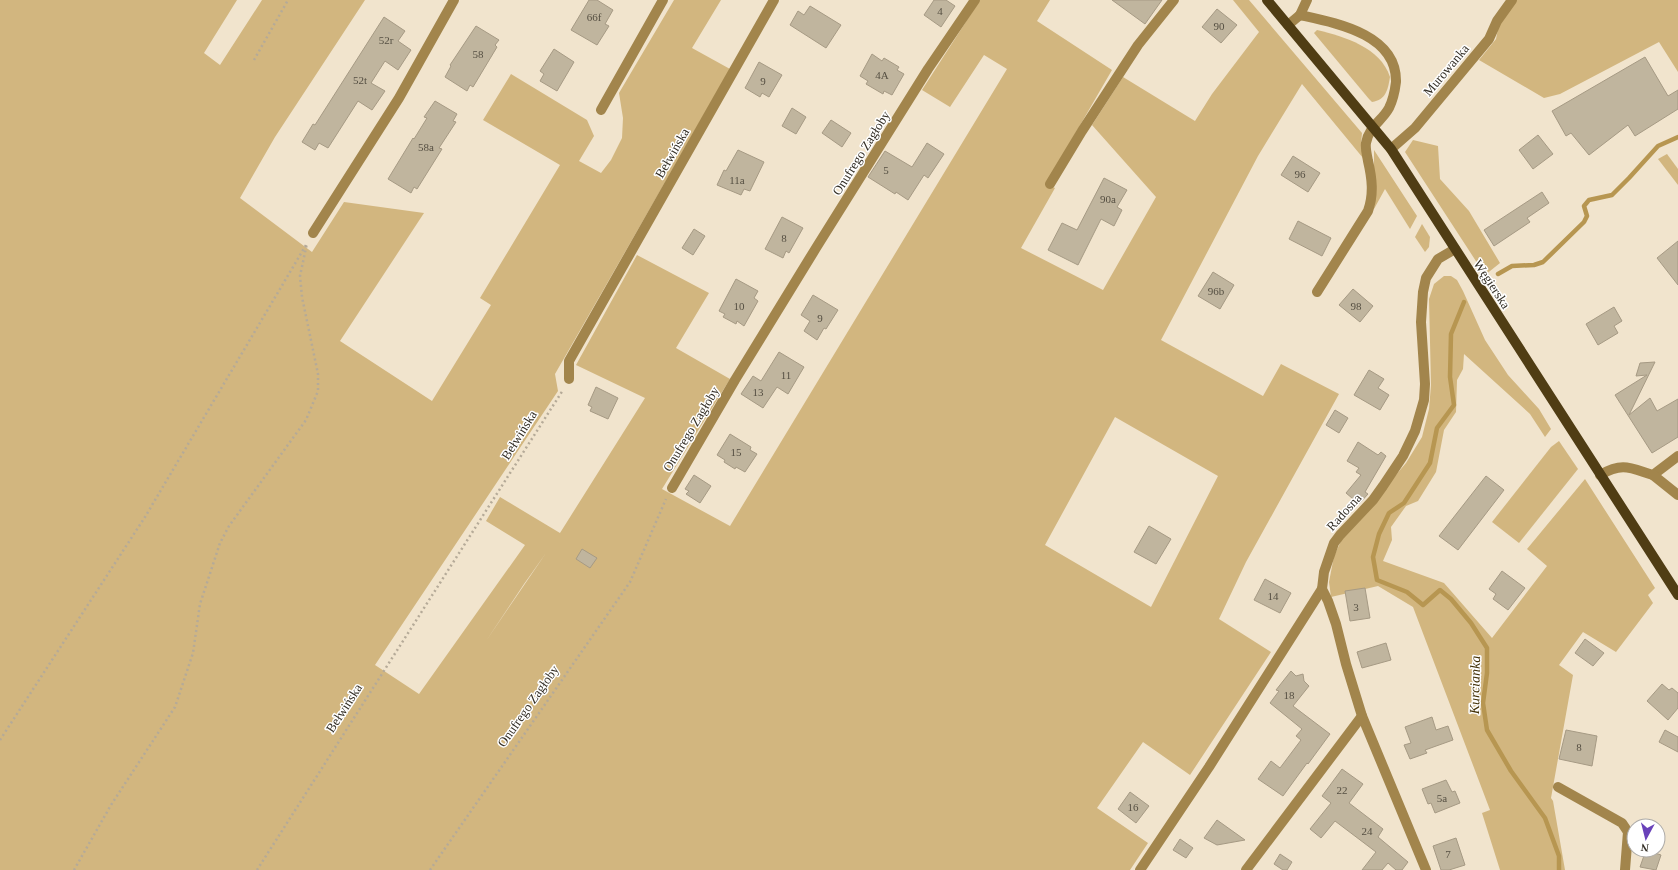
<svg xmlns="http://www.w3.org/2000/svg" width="1678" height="870" font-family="'Times New Roman',serif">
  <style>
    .green { fill: #d2b67f; fill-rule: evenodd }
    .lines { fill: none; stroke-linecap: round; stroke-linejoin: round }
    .stream { stroke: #b79651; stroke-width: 4.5 }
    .building { fill: #c0b59e; stroke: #a69a84 }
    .path { stroke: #b5aa98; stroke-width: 2.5; stroke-dasharray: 2 3; stroke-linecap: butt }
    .minor { stroke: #a2854c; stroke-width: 10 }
    .major { stroke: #503d14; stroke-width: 10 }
    .labels { text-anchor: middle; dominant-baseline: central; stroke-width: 3; stroke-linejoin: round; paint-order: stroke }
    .number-label { font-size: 11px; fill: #565043 }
    .street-label { font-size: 13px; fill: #332e25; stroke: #fff }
    .water-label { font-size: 14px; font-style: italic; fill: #412f04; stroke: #fff }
  </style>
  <rect width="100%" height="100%" fill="#f1e4cd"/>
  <g class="green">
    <path d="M0,0H237L204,53L220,65L262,0H365L275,137L240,198L312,252L344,202L424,213L340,341L432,401L491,305L480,298L560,165L483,120L511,74L587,120L594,136L579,161L601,173L611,160L622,138L623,118L619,93L674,0H721L692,48L730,69L555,374L558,391L375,665L419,694L525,545L486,521L500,497L560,533L645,398L576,365L637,255L709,293L676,348L730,379L662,489L730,526L1007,69L984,55L950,107L922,90L980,0H1050L1037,21L1112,70L1046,184L1055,188L1021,248L1103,290L1156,197L1092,125L1123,77L1195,121L1212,94L1259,32L1233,0H1249L1362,133L1361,144L1363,158L1302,84L1258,156L1161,340L1263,396L1281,364L1339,394L1246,562L1219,619L1271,652L1190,775L1143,742L1097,808L1148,843L1130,870H0ZM1115,417L1218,476L1151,607L1045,545ZM546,553L486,641L524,584Z"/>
    <polygon points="1516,0 1678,0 1678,72 1659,42 1560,94 1544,98 1479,60 1496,39 1499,24"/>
    <path d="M1317,30C1345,37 1380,47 1390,77C1388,89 1386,100 1372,102L1369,99L1314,33Z"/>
    <polygon points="1413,140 1438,146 1440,179 1469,211 1500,263 1485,275 1405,152"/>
    <polygon points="1374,150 1417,216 1410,229 1385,189 1374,209 1376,188 1374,171"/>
    <polygon points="1667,154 1678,169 1678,185 1658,159"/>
    <polygon points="1422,224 1430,237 1429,247 1425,252 1415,237"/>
    <polygon points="1444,276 1451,276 1457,280 1463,291 1485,340 1508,375 1539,409 1551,429 1545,437 1530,414 1464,354 1463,369 1457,380 1456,412 1444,430 1436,472 1418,501 1406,506 1391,527 1392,540 1383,561 1444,583 1492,638 1547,566 1527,549 1585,479 1655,588 1648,595 1653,603 1616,652 1583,632 1559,665 1573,675 1551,798 1553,801 1565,870 1500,870 1482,813 1490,810 1413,607 1378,586 1331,597 1329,582 1334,556 1342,539 1406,463 1422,437 1429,409 1431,385 1429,299 1434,284"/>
    <polygon points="1559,441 1578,469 1519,543 1492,522 1551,447"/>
  </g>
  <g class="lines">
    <g class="stream">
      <polyline points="1498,274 1512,266 1534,265 1543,262 1584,222 1587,216 1584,206 1589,200 1612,195 1629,178 1658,146 1678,137"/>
      <polyline points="1464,302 1451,334 1450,377 1454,405 1437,428 1430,463 1404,503 1389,513 1379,534 1373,557 1377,580 1407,592 1423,605 1440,590 1451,599 1471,623 1487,648 1487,673 1483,703 1487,730 1511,771 1545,818 1559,856 1559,870"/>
    </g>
  </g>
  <g class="building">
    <polygon points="589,0 597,0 613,10 605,24 609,26 597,45 571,30"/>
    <polygon points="934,0 946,0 955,6 941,27 924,15"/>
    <polygon points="1112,0 1162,0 1145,24"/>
    <polygon points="810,6 841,25 826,48 790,25 798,11 804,15"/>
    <polygon points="1217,9 1237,25 1221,43 1202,27"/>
    <polygon points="384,17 405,31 398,41 411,50 398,70 385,61 371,83 385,91 372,110 358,101 328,148 319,143 315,150 302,142 313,124 315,125"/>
    <polygon points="476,26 499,40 495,45 497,47 473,87 470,85 467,91 445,77 451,66 450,65"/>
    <polygon points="554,49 574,62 557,91 540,81 544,74 540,71"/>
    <polygon points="872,54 882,61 884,58 899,67 897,70 904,74 892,95 884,91 883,94 866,84 868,81 860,76"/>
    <polygon points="1645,57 1668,96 1678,90 1678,109 1635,136 1628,125 1589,155 1571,133 1566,136 1552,111"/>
    <polygon points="759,62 782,75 769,97 762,93 760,97 745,88"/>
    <polygon points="435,101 457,114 453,121 456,122 439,148 442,149 417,189 414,187 411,193 388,179 413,138 414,139 427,118 424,117"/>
    <polygon points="792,108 806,117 796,134 782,126"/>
    <polygon points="831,120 851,133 842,147 822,133"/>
    <polygon points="1538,135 1553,154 1533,169 1519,150"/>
    <polygon points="927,143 944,154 928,178 924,175 908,200 896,192 895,194 868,177 885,151 912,167"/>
    <polygon points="738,150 764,162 750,191 744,189 741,195 717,185 724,170 726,171"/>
    <polygon points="1293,156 1320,173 1308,192 1281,175"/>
    <polygon points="1104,178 1127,190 1117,207 1122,210 1114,226 1101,219 1078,265 1048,250 1062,223 1077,230"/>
    <polygon points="1542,192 1549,203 1527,218 1530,222 1494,246 1484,230"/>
    <polygon points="782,217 803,228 789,253 786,251 783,258 765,249"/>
    <polygon points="1298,221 1331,238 1322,256 1289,239"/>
    <polygon points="694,229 705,236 693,255 682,248"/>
    <polygon points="1678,241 1678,285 1657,258"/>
    <polygon points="1213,272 1234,285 1220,309 1198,296"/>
    <polygon points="736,279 758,291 754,298 758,301 744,326 737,321 736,324 723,317 725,314 719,311"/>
    <polygon points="1353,289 1373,306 1360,322 1339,305"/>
    <polygon points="813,295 838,310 826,329 824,328 817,340 804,331 810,321 801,315"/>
    <polygon points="1614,307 1622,321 1614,326 1618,333 1598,345 1586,324"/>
    <polygon points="779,352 804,367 788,394 777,387 763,408 741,394 753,376 761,381"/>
    <polygon points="1655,362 1629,415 1650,398 1657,411 1678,399 1678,437 1652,453 1615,395 1647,375 1636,376 1640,363"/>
    <polygon points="1369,370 1384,379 1378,388 1389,395 1380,410 1354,395"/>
    <polygon points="596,387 618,398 608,419 590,411 592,407 588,405"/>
    <polygon points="1335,410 1348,418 1339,433 1326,425"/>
    <polygon points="730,434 751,447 750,450 757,454 745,472 736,467 735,469 724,462 725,460 717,455"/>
    <polygon points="1358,442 1378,455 1381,452 1386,456 1365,492 1368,494 1359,504 1346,493 1361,475 1356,472 1359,468 1347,461"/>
    <polygon points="694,475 711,486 700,503 686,494 689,491 685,489"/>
    <polygon points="1486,476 1504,490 1458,550 1439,536"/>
    <polygon points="1149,526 1171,539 1156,564 1134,552"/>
    <polygon points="582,549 597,558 590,568 576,559"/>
    <polygon points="1502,571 1525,588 1508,610 1493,599 1496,594 1489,589"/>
    <polygon points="1265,579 1291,593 1280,613 1254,600"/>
    <polygon points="1365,588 1370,618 1350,621 1345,591"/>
    <polygon points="1585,639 1604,653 1593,666 1575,653"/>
    <polygon points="1386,643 1391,660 1362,668 1357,652"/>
    <polygon points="1291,671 1296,676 1303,674 1304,681 1309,686 1293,706 1330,734 1308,764 1307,763 1283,796 1258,779 1271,761 1280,768 1301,740 1296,736 1302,729 1270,703 1279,691 1276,690"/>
    <polygon points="1662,684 1669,690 1672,688 1678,693 1678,708 1668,720 1647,701"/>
    <polygon points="1432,717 1436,730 1448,726 1453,740 1425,750 1427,753 1410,759 1404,745 1411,743 1405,727"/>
    <polygon points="1566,730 1597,736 1592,766 1559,759"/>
    <polygon points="1665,730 1678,737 1678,752 1659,742"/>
    <polygon points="1342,769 1363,784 1349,803 1383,829 1378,837 1408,862 1402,870 1396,870 1388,863 1382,870 1362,870 1376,852 1335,821 1321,838 1310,829 1331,803 1322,796"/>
    <polygon points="1446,780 1452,792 1455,791 1460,803 1435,813 1431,803 1428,804 1422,789"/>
    <polygon points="1130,792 1149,806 1136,823 1118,809"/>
    <polygon points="1217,820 1245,840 1217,845 1204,838"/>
    <polygon points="1456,838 1465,865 1449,870 1441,870 1433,846"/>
    <polygon points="1180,839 1193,848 1186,858 1173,850"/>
    <polygon points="1646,850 1661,855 1656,870 1640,867"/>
    <polygon points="1280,854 1292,862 1287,870 1283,870 1274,864"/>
  </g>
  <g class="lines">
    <g class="path">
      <polyline points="254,60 288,0"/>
      <polyline points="0,740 145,517 306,245"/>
      <polyline points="74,870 111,805 175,707 193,653 200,604 220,543 229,526 306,420 318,391 318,374 302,297 300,276 307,243"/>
      <polyline points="257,870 563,390"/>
      <polyline points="430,870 630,582 666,499"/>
    </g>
    <g class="minor">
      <path d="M1300,15C1336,23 1397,34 1396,82C1395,90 1393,100 1389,108C1382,121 1369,126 1366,143C1365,148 1367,155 1368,161C1372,178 1374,194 1368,211L1317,292"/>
      <polyline points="1288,25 1300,15 1307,0"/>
      <polyline points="601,110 663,0"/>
      <polyline points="1391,149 1415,128 1489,39 1497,21 1512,0"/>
      <polyline points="1050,184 1082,131 1138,45 1174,0"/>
      <polyline points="313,233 399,98 454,0"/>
      <polyline points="569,379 569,361 774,0"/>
      <path d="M1600,475C1623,462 1630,468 1653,475L1678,456"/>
      <polyline points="1653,475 1678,495"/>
      <polyline points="672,488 735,380 816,248 928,69 975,0"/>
      <polyline points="1558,787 1622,823 1628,832 1625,870"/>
      <polyline points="1140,870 1209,767 1322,589"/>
      <polyline points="1246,870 1362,716"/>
      <polyline points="1426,870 1362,716 1346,664 1336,624 1328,601 1322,589 1324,572 1334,543 1340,535 1373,500 1383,486 1403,456 1415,431 1424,400 1425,384 1421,322 1423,292 1426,278 1438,259 1455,249"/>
    </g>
    <polyline class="major" points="1267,0 1391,149 1678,595"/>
  </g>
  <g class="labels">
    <g class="number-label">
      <text x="940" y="11">4</text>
      <text x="594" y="17">66f</text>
      <text x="1219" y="26">90</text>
      <text x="386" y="40">52r</text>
      <text x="478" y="54">58</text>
      <text x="882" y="75">4A</text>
      <text x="360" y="80">52t</text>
      <text x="763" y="81">9</text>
      <text x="426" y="147">58a</text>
      <text x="886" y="170">5</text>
      <text x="1300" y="174">96</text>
      <text x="737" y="180">11a</text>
      <text x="1108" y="199">90a</text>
      <text x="784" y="238">8</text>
      <text x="1216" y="291">96b</text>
      <text x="739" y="306">10</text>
      <text x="1356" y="306">98</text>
      <text x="820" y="318">9</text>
      <text x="786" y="375">11</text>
      <text x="758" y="392">13</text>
      <text x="736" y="452">15</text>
      <text x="1273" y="596">14</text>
      <text x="1356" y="607">3</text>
      <text x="1289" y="695">18</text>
      <text x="1579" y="747">8</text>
      <text x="1342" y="790">22</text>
      <text x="1442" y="798">5a</text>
      <text x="1133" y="807">16</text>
      <text x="1367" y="831">24</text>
      <text x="1448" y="854">7</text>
    </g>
    <g class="street-label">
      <text transform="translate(1446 70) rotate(-50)">Murowanka</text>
      <text transform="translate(672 153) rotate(-60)">Bełwińska</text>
      <text transform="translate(861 153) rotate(-58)">Onufrego Zagłoby</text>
      <text transform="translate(1492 284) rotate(57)">Węgierska</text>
      <text transform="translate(691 429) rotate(-59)">Onufrego Zagłoby</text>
      <text transform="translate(519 435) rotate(-58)">Bełwińska</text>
      <text transform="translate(1344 512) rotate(-48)">Radosna</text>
      <text transform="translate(528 706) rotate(-55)">Onufrego Zagłoby</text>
      <text transform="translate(344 708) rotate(-57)">Bełwińska</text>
    </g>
    <g class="water-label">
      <text transform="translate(1475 685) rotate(-89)">Kurcianka</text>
    </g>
  </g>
  <g transform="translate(1646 838) rotate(187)"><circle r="19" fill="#ffffff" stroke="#adaba8"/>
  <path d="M0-3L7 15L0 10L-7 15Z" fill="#6942ba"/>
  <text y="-6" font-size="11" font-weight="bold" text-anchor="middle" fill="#332e25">N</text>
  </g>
</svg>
